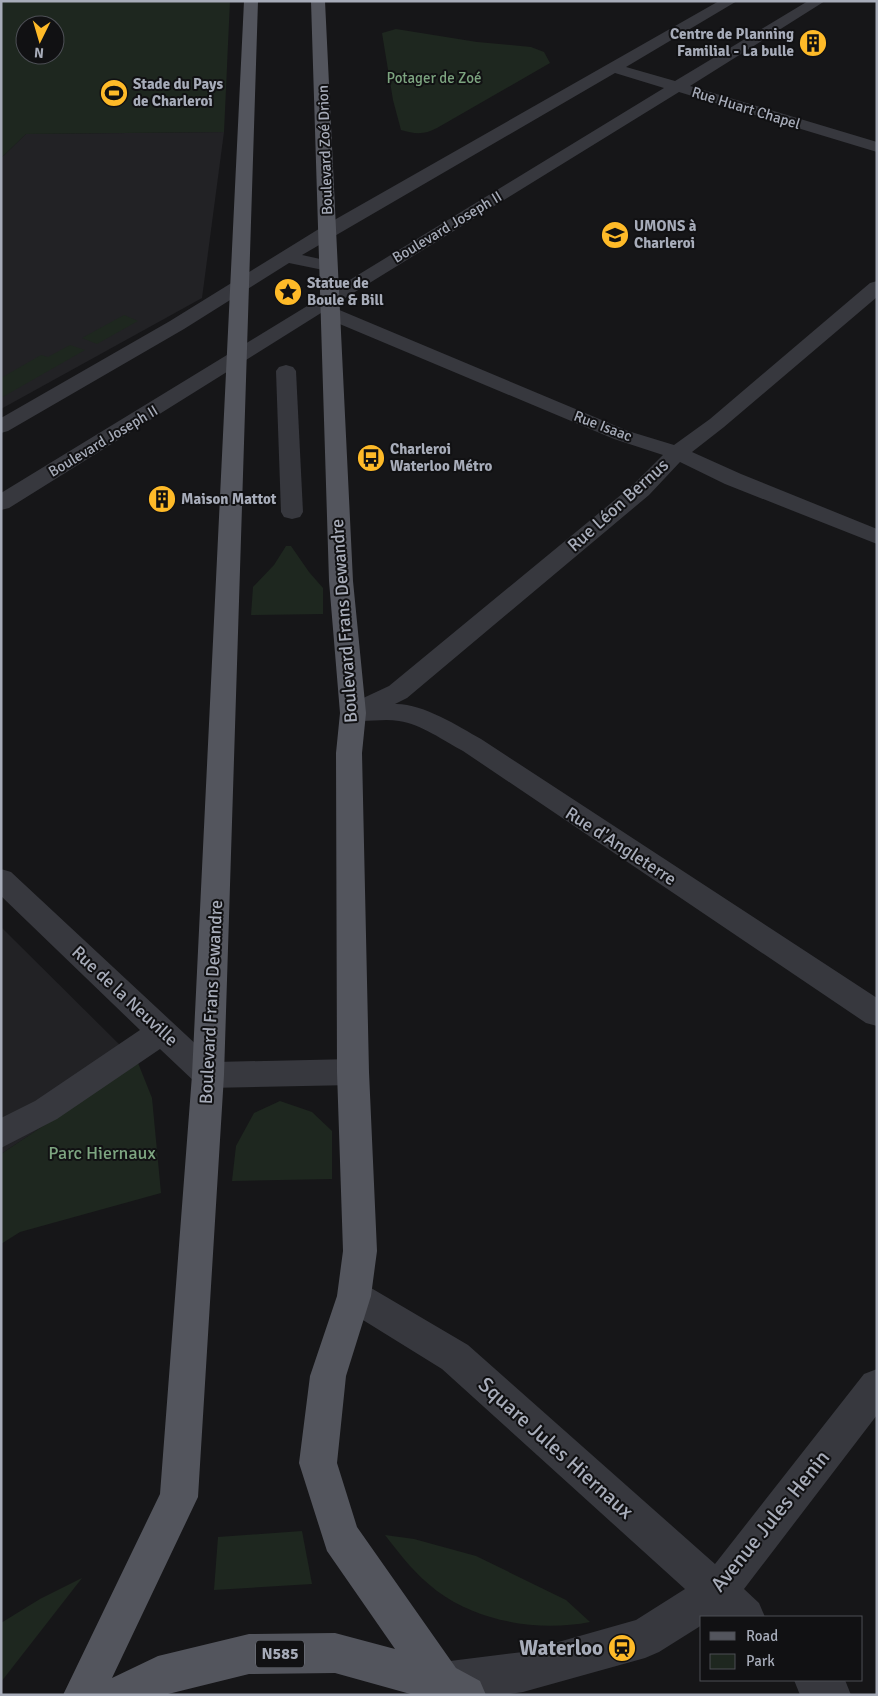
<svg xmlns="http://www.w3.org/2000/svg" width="878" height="1696" font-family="Signika,sans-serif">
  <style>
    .built { fill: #222225 }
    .green { fill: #1e271f; fill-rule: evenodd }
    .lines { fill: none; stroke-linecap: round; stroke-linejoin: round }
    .minor { fill: #37383e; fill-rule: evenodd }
    .major { fill: #53555d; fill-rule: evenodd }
    .labels { text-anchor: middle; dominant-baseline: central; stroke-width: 4; stroke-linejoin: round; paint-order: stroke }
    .far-poi-label { font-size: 15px; font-weight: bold; fill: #a7acb9; stroke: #111113; text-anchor: start }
    .far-park-label { font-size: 15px; fill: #7da580; stroke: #111113 }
    .far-street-label { font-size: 15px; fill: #a7acb9; stroke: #111113 }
    .shield { fill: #111113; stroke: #7a7e87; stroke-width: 1 }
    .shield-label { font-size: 16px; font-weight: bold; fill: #a7acb9 }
    .street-label { font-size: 18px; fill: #a7acb9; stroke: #111113 }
    .park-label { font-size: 18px; fill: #7da580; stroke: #111113 }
    .near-street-label { font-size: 21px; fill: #a7acb9; stroke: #111113 }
    .near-poi-label { font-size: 21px; font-weight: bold; fill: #a7acb9; stroke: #111113; text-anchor: end }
  </style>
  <rect width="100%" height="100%" fill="#161618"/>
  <g class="built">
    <polygon points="224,132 202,298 1,409 1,158 26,134"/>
    <polygon points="1,927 138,1063 1,1154"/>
  </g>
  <g class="green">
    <path d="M1,1H230L224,132L26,134L1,158ZM25,25H55V55H25Z"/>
    <path d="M396,29L477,42L531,47L544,52L550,63L437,128C424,135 415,134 401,130L393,100L382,33Z"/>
    <polygon points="124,315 138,321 97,344 82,338"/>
    <polygon points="70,345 85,350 1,398 1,378 41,355 48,357"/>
    <polygon points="286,546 291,546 309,572 323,588 323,614 251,615 253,587 274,565"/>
    <polygon points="138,1063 152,1098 161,1193 20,1232 1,1244 1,1154"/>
    <polygon points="280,1101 312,1112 332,1131 332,1179 232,1181 236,1146 254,1113"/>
    <polygon points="302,1531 312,1584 214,1590 218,1537"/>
    <path d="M385,1535L414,1539L476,1556L566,1600L590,1622C539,1632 479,1622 437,1591C416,1575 401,1556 385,1535Z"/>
    <polygon points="82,1578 1,1682 1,1623 40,1599"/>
  </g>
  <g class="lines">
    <g class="minor">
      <path d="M719,1H737L626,67L675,81L808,1H825L690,86L877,142V152L679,92L329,308L337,309L628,431L674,445L710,419L870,283L877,281V297L724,427L692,452L741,474L877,529V544L725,484L680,462L649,495L407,698L395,704C422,703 458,726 481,739L877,998V1026L866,1023L463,751C444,741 421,724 399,721C380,718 362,724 344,719L340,713L344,707L389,686L633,485L663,455L614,439L323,317L321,313L9,508L1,510V493L664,88L615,73L302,255L334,262L337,266L334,270L328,271L289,263L184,329L8,431L1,433V418L170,321L322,227Z"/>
      <polygon points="286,365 293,367 296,371 303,512 300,517 292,519 284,517 281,512 276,371 279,367"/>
      <polygon points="1,869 11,872 215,1062 353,1059 364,1063 369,1072 364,1081 353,1085 208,1088 197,1084 160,1049 57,1119 1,1148 1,1118 35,1101 140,1030 1,896"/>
      <polygon points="354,1280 366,1285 468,1345 715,1564 864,1374 877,1369 877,1415 744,1589 759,1603 765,1617 702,1617 702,1625 659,1652 645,1658 523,1692 503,1695 427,1695 422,1682 428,1668 442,1662 523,1652 636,1620 685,1589 442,1369 342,1307 337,1296 342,1285"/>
      <polygon points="794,1680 845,1680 851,1695 800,1695"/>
    </g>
    <polygon class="major" points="244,1 258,1 224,1075 198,1497 112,1678 158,1656 249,1634 335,1633 395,1649 327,1551 299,1463 310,1376 337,1296 343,1251 337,1072 336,753 340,713 329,581 311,1 325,1 353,581 366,713 362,753 369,1072 377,1251 371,1296 346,1376 337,1463 357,1527 456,1668 480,1681 486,1695 414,1695 335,1673 249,1674 164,1695 63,1695 160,1494 192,1075"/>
  </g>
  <defs>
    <symbol id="building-disc" viewBox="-11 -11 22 22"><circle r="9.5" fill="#feba28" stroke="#111113"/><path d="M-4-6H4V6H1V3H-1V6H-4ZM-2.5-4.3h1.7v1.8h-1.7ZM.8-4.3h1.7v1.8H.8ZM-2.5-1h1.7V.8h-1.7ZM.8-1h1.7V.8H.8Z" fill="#111"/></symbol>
    <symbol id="stadium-disc" viewBox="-11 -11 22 22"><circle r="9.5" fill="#feba28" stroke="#111113"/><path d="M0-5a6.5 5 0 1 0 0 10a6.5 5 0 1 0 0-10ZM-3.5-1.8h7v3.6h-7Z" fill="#111"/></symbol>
    <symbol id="university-disc" viewBox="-11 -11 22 22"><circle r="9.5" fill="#feba28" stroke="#111113"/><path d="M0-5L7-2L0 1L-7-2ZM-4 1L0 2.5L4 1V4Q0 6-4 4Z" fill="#111"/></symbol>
    <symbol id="sight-disc" viewBox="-11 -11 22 22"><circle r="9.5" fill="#feba28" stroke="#111113"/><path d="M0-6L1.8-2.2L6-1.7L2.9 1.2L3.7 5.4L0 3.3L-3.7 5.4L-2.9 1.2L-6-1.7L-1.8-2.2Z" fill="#111"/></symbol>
    <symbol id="bus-disc" viewBox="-11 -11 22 22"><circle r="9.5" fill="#feba28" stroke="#111113"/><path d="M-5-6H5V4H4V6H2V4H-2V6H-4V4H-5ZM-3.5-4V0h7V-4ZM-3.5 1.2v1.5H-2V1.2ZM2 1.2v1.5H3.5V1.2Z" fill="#111"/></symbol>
    <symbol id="station-disc" viewBox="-11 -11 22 22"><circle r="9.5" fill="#feba28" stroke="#111113"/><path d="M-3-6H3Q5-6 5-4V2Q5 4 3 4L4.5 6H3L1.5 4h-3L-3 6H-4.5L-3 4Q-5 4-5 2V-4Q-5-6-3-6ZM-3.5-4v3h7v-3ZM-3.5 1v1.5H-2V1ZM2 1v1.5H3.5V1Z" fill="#111"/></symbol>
  </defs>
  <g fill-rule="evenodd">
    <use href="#building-disc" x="797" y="27" width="32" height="32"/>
    <use href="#stadium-disc" x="98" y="77" width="32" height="32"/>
    <use href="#university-disc" x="599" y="219" width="32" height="32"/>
    <use href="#sight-disc" x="272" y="276" width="32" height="32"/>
    <use href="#bus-disc" x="355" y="442" width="32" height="32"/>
    <use href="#building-disc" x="146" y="483" width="32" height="32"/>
    <use href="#station-disc" x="606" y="1632" width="32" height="32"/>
  </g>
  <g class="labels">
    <g class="far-poi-label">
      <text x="794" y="34" text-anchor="end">Centre de Planning<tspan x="794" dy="17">Familial - La bulle</tspan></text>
      <text x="133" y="84">Stade du Pays<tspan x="133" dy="17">de Charleroi</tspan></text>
      <text x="634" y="226">UMONS à<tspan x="634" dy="17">Charleroi</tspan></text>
      <text x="307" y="283">Statue de<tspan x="307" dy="17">Boule &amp; Bill</tspan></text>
      <text x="390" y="449">Charleroi<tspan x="390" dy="17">Waterloo Métro</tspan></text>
      <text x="181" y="499">Maison Mattot</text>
    </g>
    <g class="far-park-label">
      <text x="434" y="78">Potager de Zoé</text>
    </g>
    <g class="far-street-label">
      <text transform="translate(746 108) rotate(17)">Rue Huart Chapel</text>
      <text transform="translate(325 150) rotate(-92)">Boulevard Zoé Drion</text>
      <text transform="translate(447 227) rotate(-31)">Boulevard Joseph II</text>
      <text transform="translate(603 426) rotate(21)">Rue Isaac</text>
      <text transform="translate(103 441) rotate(-31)">Boulevard Joseph II</text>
    </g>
    <rect class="shield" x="256" y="1640.5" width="48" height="27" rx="4"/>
    <g class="shield-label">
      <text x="280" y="1654">N585</text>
    </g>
    <g class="street-label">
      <text transform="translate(618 505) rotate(-42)">Rue Léon Bernus</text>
      <text transform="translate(344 621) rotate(-94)">Boulevard Frans Dewandre</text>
      <text transform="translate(621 846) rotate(33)">Rue d'Angleterre</text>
      <text transform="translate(125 996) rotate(43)">Rue de la Neuville</text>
      <text transform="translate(211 1002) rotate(-87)">Boulevard Frans Dewandre</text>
    </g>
    <g class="park-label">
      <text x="102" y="1153">Parc Hiernaux</text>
    </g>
    <g class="near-street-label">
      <text transform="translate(556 1448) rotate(42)">Square Jules Hiernaux</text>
      <text transform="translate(770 1521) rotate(-51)">Avenue Jules Henin</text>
    </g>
    <g class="near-poi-label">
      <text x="603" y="1648">Waterloo</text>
    </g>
  </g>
  <rect width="878" height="1696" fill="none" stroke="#a7acb9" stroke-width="5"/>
  <rect x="700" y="1616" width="162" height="65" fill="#111113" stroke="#4d4f55"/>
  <rect x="710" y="1632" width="25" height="8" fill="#53555d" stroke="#4d4f55"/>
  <text x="746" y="1641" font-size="15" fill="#a7acb9">Road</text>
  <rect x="710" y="1654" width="25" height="15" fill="#1e271f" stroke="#4d4f55"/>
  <text x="746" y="1666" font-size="15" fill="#a7acb9">Park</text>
  <g transform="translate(40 40) rotate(185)"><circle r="24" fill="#111113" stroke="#4d4f55"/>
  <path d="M0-4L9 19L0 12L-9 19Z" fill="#feba28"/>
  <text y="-8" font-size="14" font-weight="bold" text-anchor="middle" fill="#a7acb9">N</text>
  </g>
</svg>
